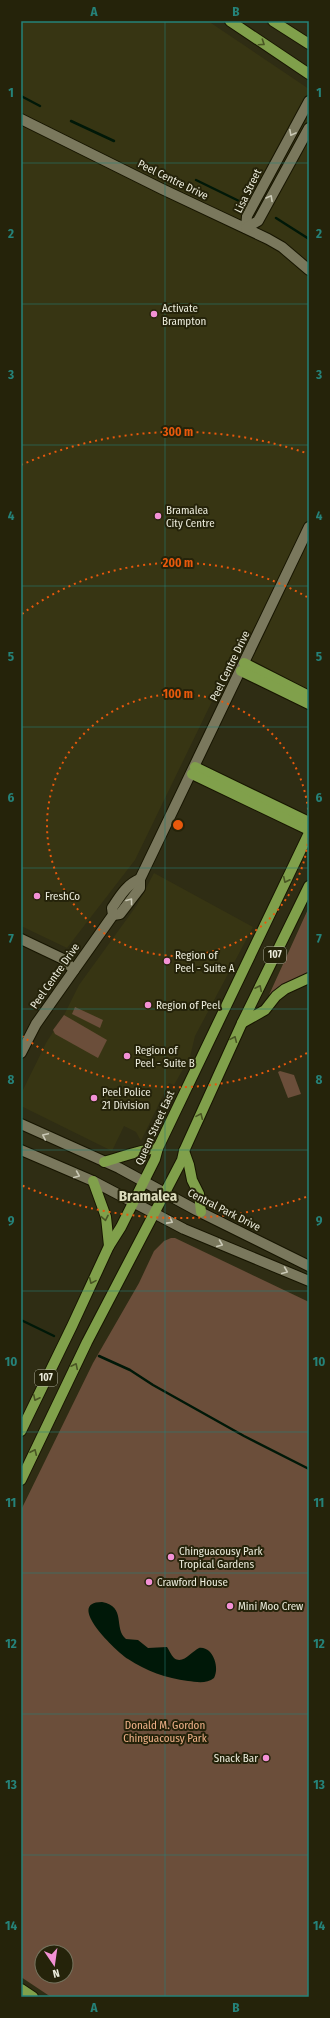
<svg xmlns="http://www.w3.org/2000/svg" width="330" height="2018" font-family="'Fira Sans Condensed',sans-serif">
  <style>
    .built { fill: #373513 }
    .green { fill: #6b4e3a; fill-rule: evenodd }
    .water { fill: #001808 }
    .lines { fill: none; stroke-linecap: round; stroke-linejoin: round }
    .stream { stroke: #001808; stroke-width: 2.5 }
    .minor-casing { stroke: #171500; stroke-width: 12 }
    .major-casing { stroke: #171500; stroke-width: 12 }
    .minor { stroke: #7a785d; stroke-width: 10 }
    .major { stroke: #80a04b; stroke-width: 10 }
    .oneway { stroke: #495524 }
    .oneway2 { stroke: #cac9b6 }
    .grid { fill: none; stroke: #258279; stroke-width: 1; stroke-opacity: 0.55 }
    .ring { fill: none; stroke: #e8590c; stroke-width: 2; stroke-dasharray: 2 4 }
    .poi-dot { fill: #f391d5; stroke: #25230a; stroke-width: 1.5 }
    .labels { text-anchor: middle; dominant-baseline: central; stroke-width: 4; stroke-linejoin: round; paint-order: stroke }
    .shield { fill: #25230a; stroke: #b0b09d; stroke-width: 1 }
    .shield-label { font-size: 10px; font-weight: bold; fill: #ececdc }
    .street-label { font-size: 11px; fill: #ececdc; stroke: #25230a }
    .poi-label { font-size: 11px; fill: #ececdc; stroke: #25230a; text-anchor: start }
    .park-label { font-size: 11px; fill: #efb188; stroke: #25230a }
    .district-label { font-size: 15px; font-weight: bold; fill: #dcdbbc; stroke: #25230a }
    .centre { fill: #e8590c; stroke: #25230a; stroke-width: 2 }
    .ring-label { font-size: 12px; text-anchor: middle; font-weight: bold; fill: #e8590c; stroke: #25230a; stroke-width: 4; stroke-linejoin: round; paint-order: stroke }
    .neatline { fill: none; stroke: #258279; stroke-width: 1.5 }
    .grid-label { font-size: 13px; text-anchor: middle; font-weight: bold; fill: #258279 }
  </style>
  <rect width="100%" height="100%" fill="#2f2d14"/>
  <g class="built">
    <polygon points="21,21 208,21 309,89 309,690 236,652 135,860 67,948 21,926"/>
    <polygon points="154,873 253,927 195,1036 190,1057 174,1085 169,1083 141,1141 136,1132 124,1126 112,1151 21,1106 21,1094 46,1043 64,1015 79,985 137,905"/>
  </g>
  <g class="green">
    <polygon points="309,907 309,974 291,981 269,995"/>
    <polygon points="75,1007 103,1020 100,1028 72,1014"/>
    <polygon points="64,1015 107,1040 98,1058 55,1034 53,1030"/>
    <polygon points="280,1071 294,1075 301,1094 288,1098 278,1072"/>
    <path d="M171,1238H175L309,1302V1997H51L21,1977V1510L93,1363L139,1283L154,1251L164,1241ZM42,1952H66V1976H42Z"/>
  </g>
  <path class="water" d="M102,1602C127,1607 113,1628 126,1639L138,1640L148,1648L167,1647C169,1650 171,1655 174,1658C183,1665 192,1651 199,1648C213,1646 220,1668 214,1678C207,1684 196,1682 188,1681C166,1678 146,1671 128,1659C117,1652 64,1602 102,1602Z"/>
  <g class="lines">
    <g class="stream">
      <polyline points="21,96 40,106"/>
      <polyline points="71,121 114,141"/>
      <polyline points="196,180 239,201"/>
      <polyline points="276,218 309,239"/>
      <polyline points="21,1320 54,1336"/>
      <polyline points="99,1356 130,1370 153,1385 244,1436 309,1469"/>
    </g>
    <defs>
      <g id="minor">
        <polyline points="21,119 162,189 268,239 282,247 309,270"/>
        <polyline points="246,228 247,216 309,101"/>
        <polyline points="246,228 258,221 309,128"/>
        <polyline points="113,915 120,914 140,888 140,879 309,527"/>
        <polyline points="21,939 63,959 74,970"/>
        <path d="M21,1053L36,1024L113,915L112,908C120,896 127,884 140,879"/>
        <polyline points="21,1124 119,1168 196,1210 309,1266"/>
        <polyline points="21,1150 93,1181 184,1229 309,1281"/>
      </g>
      <g id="major">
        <polyline points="230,21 309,74"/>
        <polyline points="273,21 309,44"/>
        <polyline points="244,663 309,696"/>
        <polyline points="241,671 309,704"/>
        <polyline points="195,767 309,822"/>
        <polyline points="192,774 309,830"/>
        <polyline points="242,1023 265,1010 276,996 285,989 309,978"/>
        <polyline points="184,1151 189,1165 192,1180 199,1194 201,1212"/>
        <path d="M104,1162C122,1157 139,1150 158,1148"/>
        <polyline points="93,1181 106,1217 109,1246"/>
        <polyline points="21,1431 72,1326 109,1246 121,1227 155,1159 158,1148 309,833"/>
        <polyline points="21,1480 87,1342 182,1160 184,1151 242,1023 309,886"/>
        <polyline points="21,1989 33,1997"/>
      </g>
    </defs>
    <use href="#minor" class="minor-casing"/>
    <use href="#major" class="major-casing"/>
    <use href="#minor" class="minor"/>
    <use href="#major" class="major"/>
  </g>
  <defs><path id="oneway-chevron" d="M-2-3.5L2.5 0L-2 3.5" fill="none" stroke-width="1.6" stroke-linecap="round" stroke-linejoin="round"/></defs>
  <g class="oneway">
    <use href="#oneway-chevron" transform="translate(262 43) rotate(34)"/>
    <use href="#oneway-chevron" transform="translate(286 880) rotate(116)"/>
    <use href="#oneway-chevron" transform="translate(259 988) rotate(-64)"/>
    <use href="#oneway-chevron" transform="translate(234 1039) rotate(-66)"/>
    <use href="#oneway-chevron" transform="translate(200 1116) rotate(-66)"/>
    <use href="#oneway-chevron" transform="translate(105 1218) rotate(79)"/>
    <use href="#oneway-chevron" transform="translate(92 1281) rotate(114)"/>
    <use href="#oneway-chevron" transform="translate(75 1366) rotate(-64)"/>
    <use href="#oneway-chevron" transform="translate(36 1398) rotate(116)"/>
    <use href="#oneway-chevron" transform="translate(34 1452) rotate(-65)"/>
  </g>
  <g class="oneway2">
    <use href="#oneway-chevron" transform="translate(292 133) rotate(118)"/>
    <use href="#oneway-chevron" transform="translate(270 198) rotate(-61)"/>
    <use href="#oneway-chevron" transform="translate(130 901) rotate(-53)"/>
    <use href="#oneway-chevron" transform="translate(45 1136) rotate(-155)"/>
    <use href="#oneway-chevron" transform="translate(77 1175) rotate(23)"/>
    <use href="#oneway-chevron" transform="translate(170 1221) rotate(28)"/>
    <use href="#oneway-chevron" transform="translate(220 1244) rotate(22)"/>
    <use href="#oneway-chevron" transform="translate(285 1271) rotate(23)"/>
  </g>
  <path class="grid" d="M165,21V1997M21,163H309M21,304H309M21,445H309M21,586H309M21,727H309M21,868H309M21,1009H309M21,1150H309M21,1291H309M21,1432H309M21,1573H309M21,1714H309M21,1855H309"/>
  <g class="ring">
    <path d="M309 826A131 131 0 1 1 309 824"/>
    <path d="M307 1053A262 262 0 0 1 22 1036M22 614A262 262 0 0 1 307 597"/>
    <path d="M306 1197A393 393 0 0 1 21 1185M21 465A393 393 0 0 1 306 453"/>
  </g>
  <g class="poi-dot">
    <circle cx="154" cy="314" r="4"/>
    <circle cx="158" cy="516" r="4"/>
    <circle cx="37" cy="896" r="4"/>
    <circle cx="167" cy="961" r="4"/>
    <circle cx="148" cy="1005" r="4"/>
    <circle cx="127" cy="1056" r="4"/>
    <circle cx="94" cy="1098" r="4"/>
    <circle cx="171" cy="1557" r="4"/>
    <circle cx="149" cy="1582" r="4"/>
    <circle cx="230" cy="1606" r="4"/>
    <circle cx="266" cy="1758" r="4"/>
  </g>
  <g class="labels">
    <g class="shield">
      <rect x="264" y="947" width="22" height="16" rx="3"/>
      <rect x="35" y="1370" width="22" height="16" rx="3"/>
    </g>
    <g class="shield-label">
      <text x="275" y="955">107</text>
      <text x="46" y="1378">107</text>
    </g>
    <g class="street-label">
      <text transform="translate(173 180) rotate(26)">Peel Centre Drive</text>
      <text transform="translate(248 191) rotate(-64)">Lisa Street</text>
      <text transform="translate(230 666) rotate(-64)">Peel Centre Drive</text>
      <text transform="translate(55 976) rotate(-55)">Peel Centre Drive</text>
      <text transform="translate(155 1128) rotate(-66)">Queen Street East</text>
      <text transform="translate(224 1210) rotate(27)">Central Park Drive</text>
    </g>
    <g class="poi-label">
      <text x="162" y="308">Activate<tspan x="162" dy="13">Brampton</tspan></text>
      <text x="166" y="510">Bramalea<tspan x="166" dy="13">City Centre</tspan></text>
      <text x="45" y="896">FreshCo</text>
      <text x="175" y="955">Region of<tspan x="175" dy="13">Peel - Suite A</tspan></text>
      <text x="156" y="1005">Region of Peel</text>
      <text x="135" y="1050">Region of<tspan x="135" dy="13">Peel - Suite B</tspan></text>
      <text x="102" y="1092">Peel Police<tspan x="102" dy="13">21 Division</tspan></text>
      <text x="179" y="1551">Chinguacousy Park<tspan x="179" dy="13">Tropical Gardens</tspan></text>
      <text x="157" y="1582">Crawford House</text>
      <text x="238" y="1606">Mini Moo Crew</text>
      <text x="258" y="1758" text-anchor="end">Snack Bar</text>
    </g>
    <g class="park-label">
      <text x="165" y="1725">Donald M. Gordon<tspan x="165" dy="13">Chinguacousy Park</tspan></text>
    </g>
    <g class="district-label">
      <text x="148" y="1196">Bramalea</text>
    </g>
  </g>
  <circle cx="178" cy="825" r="6" class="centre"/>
  <g class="ring-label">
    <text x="178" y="436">300 m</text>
    <text x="178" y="567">200 m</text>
    <text x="178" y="698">100 m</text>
  </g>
  <rect width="330" height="2018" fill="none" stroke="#25230a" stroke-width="44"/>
  <g transform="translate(54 1964) rotate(167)"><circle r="19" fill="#25230a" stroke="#75735e"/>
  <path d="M0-3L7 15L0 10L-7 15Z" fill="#f391d5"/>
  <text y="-6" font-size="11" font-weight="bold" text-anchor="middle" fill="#ececdc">N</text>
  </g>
  <rect x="22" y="22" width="286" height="1974" class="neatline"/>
  <g class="grid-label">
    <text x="94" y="16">A</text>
    <text x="236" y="16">B</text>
    <text x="11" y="97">1</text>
    <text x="319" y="97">1</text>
    <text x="11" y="238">2</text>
    <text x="319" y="238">2</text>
    <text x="11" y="379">3</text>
    <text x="319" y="379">3</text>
    <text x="11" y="520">4</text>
    <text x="319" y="520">4</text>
    <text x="11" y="661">5</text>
    <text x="319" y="661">5</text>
    <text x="11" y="802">6</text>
    <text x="319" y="802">6</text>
    <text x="11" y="943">7</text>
    <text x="319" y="943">7</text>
    <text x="11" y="1084">8</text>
    <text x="319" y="1084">8</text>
    <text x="11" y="1225">9</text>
    <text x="319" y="1225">9</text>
    <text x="11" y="1366">10</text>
    <text x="319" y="1366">10</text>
    <text x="11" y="1507">11</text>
    <text x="319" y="1507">11</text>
    <text x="11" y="1648">12</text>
    <text x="319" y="1648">12</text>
    <text x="11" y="1789">13</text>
    <text x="319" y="1789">13</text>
    <text x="11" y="1930">14</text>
    <text x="319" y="1930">14</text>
    <text x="94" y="2012">A</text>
    <text x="236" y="2012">B</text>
  </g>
</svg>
